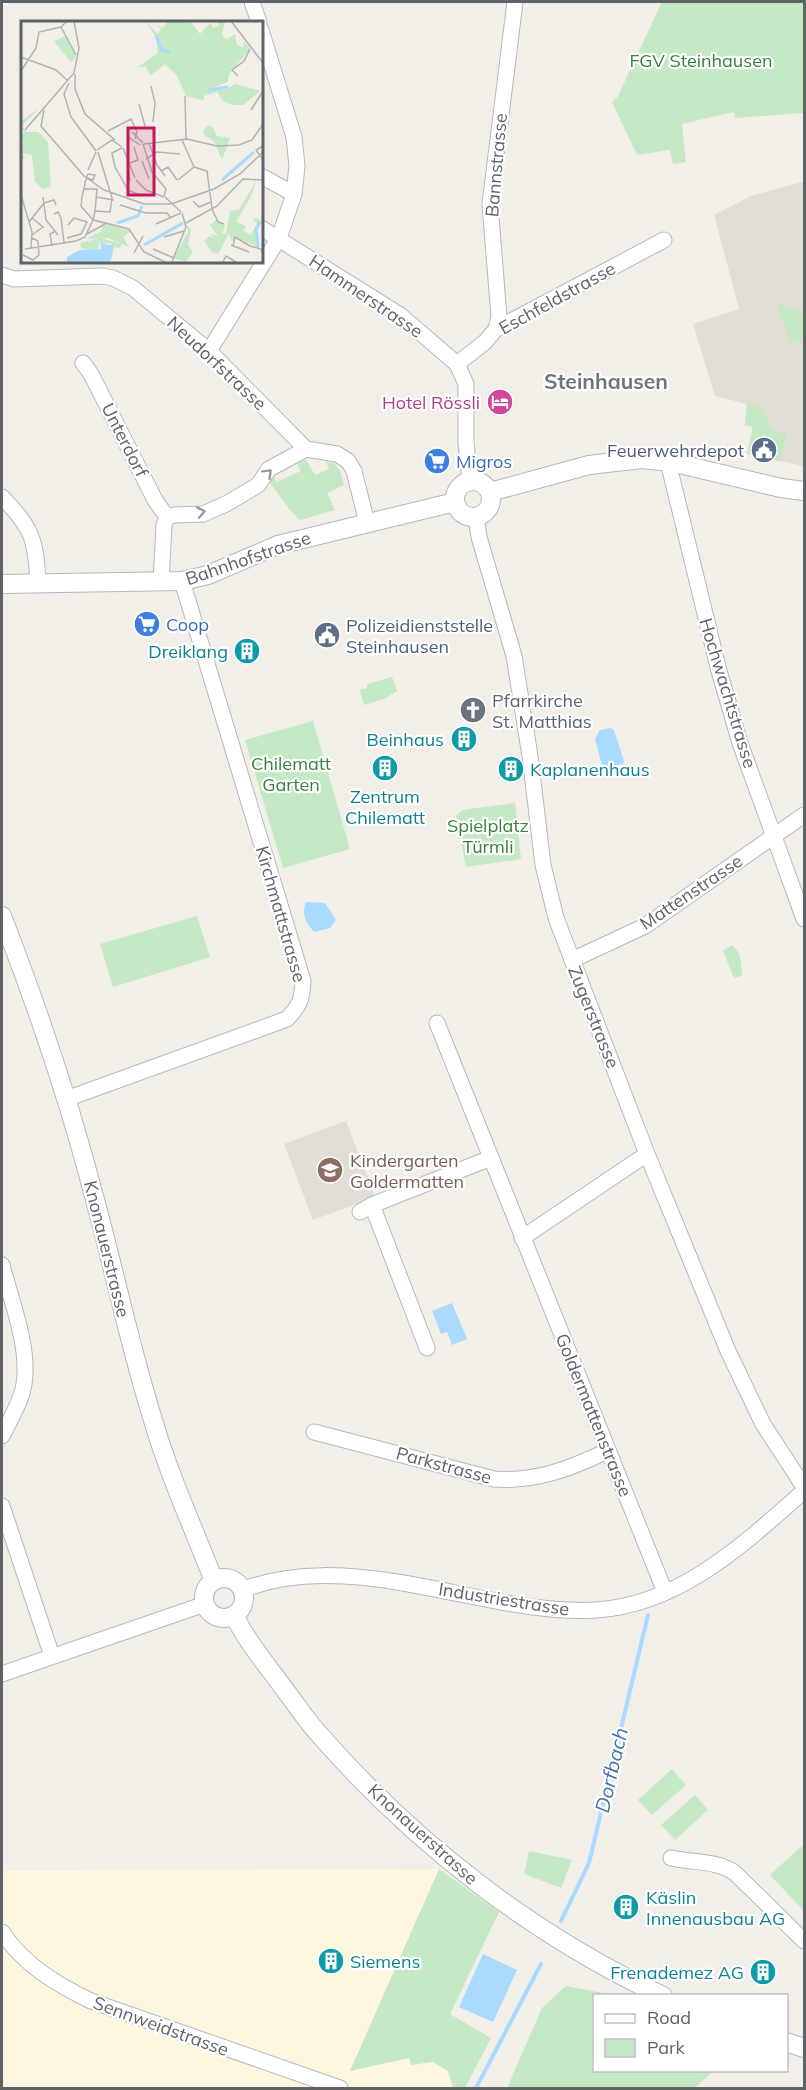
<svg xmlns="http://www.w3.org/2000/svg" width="806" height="2090" font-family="Mulish,sans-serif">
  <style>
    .commercial { fill: #fef7e0 }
    .education { fill: #e1ded6 }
    .green { fill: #c5e8c5 }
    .water { fill: #aadaff }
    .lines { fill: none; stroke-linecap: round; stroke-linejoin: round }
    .stream { stroke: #aadaff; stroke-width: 4 }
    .minor-casing { stroke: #b5b8bc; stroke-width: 17 }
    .tertiary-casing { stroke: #b5b8bc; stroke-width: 20 }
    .minor { stroke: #fff; stroke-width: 15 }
    .tertiary { stroke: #fff; stroke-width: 18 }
    .oneway { stroke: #979a9d }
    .labels { text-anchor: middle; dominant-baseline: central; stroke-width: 4.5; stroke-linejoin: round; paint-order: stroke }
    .park-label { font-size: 18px; fill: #348238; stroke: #fff }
    .street-label { font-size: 18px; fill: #5f6368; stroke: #fff }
    .hotel-label { font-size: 18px; fill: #b23c85; stroke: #fff; text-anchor: end }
    .service-label { font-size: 18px; fill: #4e5e75; stroke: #fff; text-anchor: end }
    .shop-label { font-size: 18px; fill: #366cbe; stroke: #fff; text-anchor: start }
    .culture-label { font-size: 18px; fill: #0d838f; stroke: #fff; text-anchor: end }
    .worship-label { font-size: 18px; fill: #5b616d; stroke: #fff; text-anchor: start }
    .education-label { font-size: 18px; fill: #785e54; stroke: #fff; text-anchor: start }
    .water-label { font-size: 20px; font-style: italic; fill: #4174aa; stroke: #fff }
    .quarter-label { font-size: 21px; font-weight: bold; fill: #70757a; stroke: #fff }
    .inset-river { fill: none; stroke: #aadaff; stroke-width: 3 }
    .inset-road { fill: none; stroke: #b3b3b1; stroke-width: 1.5 }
    .view { fill: #c2185b; fill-opacity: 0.15; stroke: #c2185b; stroke-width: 3 }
    .inset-edge { fill: none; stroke: #5f6368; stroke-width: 3 }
  </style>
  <rect width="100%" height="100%" fill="#f1efe8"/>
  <polygon class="commercial" points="439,1869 350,2071 409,2058 411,2065 433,2062 448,2071 453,2088 2,2088 2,1871"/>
  <g class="education">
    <polygon points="798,183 804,183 804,466 747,454 753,427 745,425 747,404 715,396 693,324 739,309 714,215 751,196"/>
    <polygon points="346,1121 375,1197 313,1220 284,1144"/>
  </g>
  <g class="green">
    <polygon points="662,2 804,2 804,120 803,113 735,118 734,112 682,124 686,162 673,164 670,150 637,155 612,102 618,96"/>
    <polygon points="777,305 804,311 804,339 791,344"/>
    <polygon points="747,404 762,408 772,430 787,433 780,461 747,454 753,427 745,425"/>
    <polygon points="306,460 315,475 329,469 326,461 335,464 341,473 344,485 327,493 335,510 300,520 290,510 268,480 272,473 277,482 301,471 297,463"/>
    <polygon points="392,677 397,691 384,699 364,705 360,690 367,688 367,684"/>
    <polygon points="313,721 350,849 283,868 245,740"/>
    <polygon points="515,803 521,859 466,867 456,816 462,810"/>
    <polygon points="197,916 210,957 113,987 100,944"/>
    <path d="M732,945C742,953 741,964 742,976L734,978L723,951Z"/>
    <polygon points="672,1769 686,1785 652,1815 638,1800"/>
    <polygon points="695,1795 708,1810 675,1840 661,1825"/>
    <polygon points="804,1844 804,1911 770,1875"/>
    <polygon points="529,1851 572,1860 561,1888 524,1874"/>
    <polygon points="439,1869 499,1912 450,2014 491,2038 465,2088 453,2088 448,2071 433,2062 411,2065 409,2058 350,2071"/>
    <polygon points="566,1986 603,1993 610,1995 594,1996 594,2070 713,2071 695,2088 507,2088 542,2008"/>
  </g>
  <g class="water">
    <polygon points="609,728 613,729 615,733 624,761 623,764 609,767 602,765 595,739 600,730"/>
    <path d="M306,902L325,903L336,920L330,928L314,932C306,923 301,914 306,902Z"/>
    <polygon points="452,1303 467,1339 452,1345 447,1332 441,1334 432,1311"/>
    <polygon points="483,1954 517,1970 493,2022 459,2007"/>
  </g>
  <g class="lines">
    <g class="stream">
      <polyline points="561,1921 589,1863 648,1615"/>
      <polyline points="476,2088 541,1964"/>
    </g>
    <defs>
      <g id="minor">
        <polyline points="252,2 259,22"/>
        <polyline points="261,176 294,194"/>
        <polyline points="261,228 400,315 457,364 466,384 466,443 470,481"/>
        <polyline points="2,275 14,279 102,276 113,278 133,288 209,351 306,449 337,454 348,461 354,471 367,523"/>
        <polyline points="496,329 499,317 490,204 515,2"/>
        <polyline points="209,351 279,238 294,194 297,166 294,137 261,30"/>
        <polyline points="83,363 91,374 155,500 167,517"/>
        <polyline points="457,364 485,342 496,329 664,240"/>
        <polyline points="671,462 670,470 719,671 740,743 804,919"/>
        <path d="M2,497C33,528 36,541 38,584"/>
        <polyline points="167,517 174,515 203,514 226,504 258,485 269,469 306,449"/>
        <polyline points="476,517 479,537 514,656 530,756 543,865 556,918 647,1154 728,1351 763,1424 804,1487"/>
        <polyline points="161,582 164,525 167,517"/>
        <polyline points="572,960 645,926 804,815"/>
        <polyline points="437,1023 665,1592"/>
        <path d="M66,1099L287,1019C300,1005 302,1000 303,981L182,581"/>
        <polyline points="372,1205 427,1348"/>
        <polyline points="360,1212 372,1205 491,1158"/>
        <polyline points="522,1238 647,1154"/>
        <path d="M2,1265C11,1300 30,1348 24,1384C22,1400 9,1422 2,1436"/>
        <path d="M314,1432L494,1479C535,1482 570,1469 607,1451"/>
        <polyline points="2,1506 52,1656"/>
        <path d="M242,1590C293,1570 351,1574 403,1583C464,1593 535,1614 596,1610C680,1605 745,1543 804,1491"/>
        <polyline points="2,1674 205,1604"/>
        <path d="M671,1858C694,1863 716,1860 735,1873L804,1941"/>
        <path d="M2,1932C24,1965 56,1984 91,2001L340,2088"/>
      </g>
      <g id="tertiary">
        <circle cx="473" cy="499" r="18"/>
        <polyline points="490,492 589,465 642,459 671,462 781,488 804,491"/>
        <polyline points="2,584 182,581 208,575 278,545 455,502"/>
        <path d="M2,916C38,1009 70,1103 95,1200C115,1273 130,1347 153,1420C169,1475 193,1527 214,1581"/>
        <circle cx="224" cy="1598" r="20"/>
        <path d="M234,1615C247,1642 267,1665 285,1690C296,1704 306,1720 318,1733C413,1842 532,1935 663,1996"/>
        <polyline points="786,2042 804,2048"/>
      </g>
    </defs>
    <use href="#minor" class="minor-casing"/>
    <use href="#tertiary" class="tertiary-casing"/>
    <use href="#minor" class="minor"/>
    <use href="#tertiary" class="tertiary"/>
  </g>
  <defs><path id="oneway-chevron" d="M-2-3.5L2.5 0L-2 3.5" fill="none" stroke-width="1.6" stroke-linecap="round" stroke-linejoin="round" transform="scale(1.5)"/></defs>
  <g class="oneway">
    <use href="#oneway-chevron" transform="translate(268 473) rotate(-45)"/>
    <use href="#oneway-chevron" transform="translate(201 512) rotate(-11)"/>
  </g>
  <defs>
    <symbol id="hotel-disc" viewBox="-11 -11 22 22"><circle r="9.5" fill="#d1479c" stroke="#fff"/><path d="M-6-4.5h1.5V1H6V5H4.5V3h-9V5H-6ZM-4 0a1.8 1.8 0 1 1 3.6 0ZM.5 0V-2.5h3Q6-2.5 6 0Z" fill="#fff"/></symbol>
    <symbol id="civic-disc" viewBox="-11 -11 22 22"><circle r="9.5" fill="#5c6f8a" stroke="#fff"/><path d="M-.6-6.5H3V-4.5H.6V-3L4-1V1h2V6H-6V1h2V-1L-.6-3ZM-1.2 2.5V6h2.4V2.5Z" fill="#fff"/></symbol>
    <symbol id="supermarket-disc" viewBox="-11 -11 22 22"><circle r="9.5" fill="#3f7fe0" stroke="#fff"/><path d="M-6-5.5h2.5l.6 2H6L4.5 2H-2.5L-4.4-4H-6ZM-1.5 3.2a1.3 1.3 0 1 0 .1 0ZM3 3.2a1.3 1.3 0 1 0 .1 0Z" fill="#fff"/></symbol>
    <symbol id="building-disc" viewBox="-11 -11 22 22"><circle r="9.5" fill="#0f9aa8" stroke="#fff"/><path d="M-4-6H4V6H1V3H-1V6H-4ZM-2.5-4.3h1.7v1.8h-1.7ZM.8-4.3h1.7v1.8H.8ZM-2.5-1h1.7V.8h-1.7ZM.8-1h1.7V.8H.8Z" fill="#fff"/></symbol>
    <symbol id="church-disc" viewBox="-11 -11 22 22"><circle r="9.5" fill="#6b7280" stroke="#fff"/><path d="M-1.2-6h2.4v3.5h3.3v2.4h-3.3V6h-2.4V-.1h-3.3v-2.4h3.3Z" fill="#fff"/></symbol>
    <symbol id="school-disc" viewBox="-11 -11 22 22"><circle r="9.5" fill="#8d6e63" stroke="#fff"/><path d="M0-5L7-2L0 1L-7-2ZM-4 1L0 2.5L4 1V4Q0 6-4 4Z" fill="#fff"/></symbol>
  </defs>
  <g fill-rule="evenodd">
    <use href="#hotel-disc" x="485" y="387" width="30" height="30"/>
    <use href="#civic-disc" x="749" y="435" width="30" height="30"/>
    <use href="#supermarket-disc" x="422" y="446" width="30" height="30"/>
    <use href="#supermarket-disc" x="132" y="609" width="30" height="30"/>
    <use href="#civic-disc" x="312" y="620" width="30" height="30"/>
    <use href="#building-disc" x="232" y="636" width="30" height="30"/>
    <use href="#church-disc" x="458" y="695" width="30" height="30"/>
    <use href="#building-disc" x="449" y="724" width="30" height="30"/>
    <use href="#building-disc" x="370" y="753" width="30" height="30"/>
    <use href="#building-disc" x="496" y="754" width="30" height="30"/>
    <use href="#school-disc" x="315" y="1155" width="30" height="30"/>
    <use href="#building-disc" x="611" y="1892" width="30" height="30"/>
    <use href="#building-disc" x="316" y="1946" width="30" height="30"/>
    <use href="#building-disc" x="748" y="1957" width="30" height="30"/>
  </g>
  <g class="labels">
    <g class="park-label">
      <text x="701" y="60">FGV Steinhausen</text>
      <text x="291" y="763">Chilematt<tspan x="291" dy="21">Garten</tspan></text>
      <text x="488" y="825">Spielplatz<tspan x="488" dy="21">Türmli</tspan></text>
    </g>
    <g class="street-label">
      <text transform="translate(496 165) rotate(-85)">Bannstrasse</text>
      <text transform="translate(366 296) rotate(34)">Hammerstrasse</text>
      <text transform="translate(557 298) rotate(-29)">Eschfeldstrasse</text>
      <text transform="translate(217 363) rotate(43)">Neudorfstrasse</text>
      <text transform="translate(125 440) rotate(63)">Unterdorf</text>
      <text transform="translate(248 558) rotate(-19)">Bahnhofstrasse</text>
      <text transform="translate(728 693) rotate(73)">Hochwachtstrasse</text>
      <text transform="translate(691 892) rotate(-34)">Mattenstrasse</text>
      <text transform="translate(281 914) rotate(74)">Kirchmattstrasse</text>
      <text transform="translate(594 1017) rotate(68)">Zugerstrasse</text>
      <text transform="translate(107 1249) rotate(76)">Knonauerstrasse</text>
      <text transform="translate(594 1415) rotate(68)">Goldermattenstrasse</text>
      <text transform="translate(444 1465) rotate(15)">Parkstrasse</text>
      <text transform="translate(504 1599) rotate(9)">Industriestrasse</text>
      <text transform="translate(423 1834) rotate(42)">Knonauerstrasse</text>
      <text transform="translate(161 2026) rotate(20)">Sennweidstrasse</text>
    </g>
    <g class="hotel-label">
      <text x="480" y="402">Hotel Rössli</text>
    </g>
    <g class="service-label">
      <text x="744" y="450">Feuerwehrdepot</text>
      <text x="346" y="625" text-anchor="start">Polizeidienststelle<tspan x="346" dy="21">Steinhausen</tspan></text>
    </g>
    <g class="shop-label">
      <text x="456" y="461">Migros</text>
      <text x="166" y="624">Coop</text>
    </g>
    <g class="culture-label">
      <text x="228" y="651">Dreiklang</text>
      <text x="444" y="739">Beinhaus</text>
      <text x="530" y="769" text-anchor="start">Kaplanenhaus</text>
      <text x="385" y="796" text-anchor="middle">Zentrum<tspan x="385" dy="21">Chilematt</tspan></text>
      <text x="646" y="1897" text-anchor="start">Käslin<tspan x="646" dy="21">Innenausbau AG</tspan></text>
      <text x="350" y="1961" text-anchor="start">Siemens</text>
      <text x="744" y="1972">Frenademez AG</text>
    </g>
    <g class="worship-label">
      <text x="492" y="700">Pfarrkirche<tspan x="492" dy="21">St. Matthias</tspan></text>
    </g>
    <g class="education-label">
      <text x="350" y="1160">Kindergarten<tspan x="350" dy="21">Goldermatten</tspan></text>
    </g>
    <g class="water-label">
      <text transform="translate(611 1770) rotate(-77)">Dorfbach</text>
    </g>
    <g class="quarter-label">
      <text x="606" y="381">Steinhausen</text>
    </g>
  </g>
  <g transform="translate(21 21)">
    <rect width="242" height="242" fill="#f1efe8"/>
    <path d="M124,0L137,13L140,8L135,4L142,7L147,0H169L179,13L189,2L193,7L198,4L196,0H204L201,13L205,19L214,13L216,24L222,27L223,20L229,28L208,53L207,61L194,66L203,69L215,63L239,70L222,84H212L202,80L196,71L183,75L182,79L165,75L156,55L144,43L129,55L125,46H117L137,32L135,16ZM45,15L55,36L50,41L33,20ZM18,87L0,106L6,111H17L27,121L30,166L21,168L14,160L11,134L1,132L4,137L0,139V121L3,123L0,115L4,111L0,107V100ZM185,105H191L196,115L209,117L201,139L193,120L182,113ZM236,158L230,175L215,201L225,205L223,210L230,214L236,203L232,199L236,197L241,201L236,207L237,226L214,216L211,221L208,212L198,232H192L183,220L189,215L194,218L190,213L197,215L189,204L195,199L204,205L201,213H205L209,191L206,179L209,190L218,189ZM84,203L110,210L102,216L108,226L87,217L65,218L79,211ZM166,204L170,209L167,223L172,232L164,241L153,237L167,211ZM80,217L101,223L98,227L93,226L90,241V222L82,223L79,219L77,229L61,228L59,222Z" fill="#c5e8c5"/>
    <path d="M79,217L82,223L92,224L89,241H46V236L59,229L80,228Z" fill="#aadaff"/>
    <path class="inset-river" d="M135,15L141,29L149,32M188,69L207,66M201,159L233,131M96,202L117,195L121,185M123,224L162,202M237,226L235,208L239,201"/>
    <path class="inset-road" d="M210,0L242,42M40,6L55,34M0,36L35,49L47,60M0,50L15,27L18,11L40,6L46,0M54,53V68L64,93L94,119M217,55L211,49L223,40L229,28M48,62L43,73L50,96L75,130M130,65L134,82L132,101M164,75L165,118M118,83L124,105M23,89L20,105L63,155L83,169L123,183H150L193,168L219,153L242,131M230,89L242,70M107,108V116L119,124M4,109L53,52L58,27L53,0M87,110L110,98L116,111L114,118M116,113L112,112L122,122M161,119L173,146M128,122L136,144L144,155M122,123L131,151L145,168L143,175M123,123L166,118L196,125L218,124L231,119L242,103M242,125L235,129L242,139M101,127L91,132L94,146L107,169L121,175M102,127L114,157M76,129L91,119L101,126M125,138L136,131L159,133M121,140L128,158M106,142L109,160M109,142L117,139L113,126M173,146L186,150L191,187M67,149L75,131M140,150L147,146L156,159M66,156V157H67L69,158L72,159L74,154L67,153L66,155L65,159L64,161V163L61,176L60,185L72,199M115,159L125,169L143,176M157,159L173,146M63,168H76L74,190M0,174L11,211L10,227M22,176L25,199L37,214M75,176L93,179M144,176L160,191M172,180L178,186L190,181M99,184L125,192H146L150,197M191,188L197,201L203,203M33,193L37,191L40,197L43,221M11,197L22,206L11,214M72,199L74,190L89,191L91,177L77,131M8,201L23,182L33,179L35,184M165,202L196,185L222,158L242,159M135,203L160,192M66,213L84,203M143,216L163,210M46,217L60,213L66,201L53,197L47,204M210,224L228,231M31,225L29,213L35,210M212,225L214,216L229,225M229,225L240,228L242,235M4,228L55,220L64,216L72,199L108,208L123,231L144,241M132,228L153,237M113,232L122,215M2,234L12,239L18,234L17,220L11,217M151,241L165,206L161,192M202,241L205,235L215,241"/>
    <path class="view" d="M107,107H133V174H107Z"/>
    <rect width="242" height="242" class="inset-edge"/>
  </g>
  <rect width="806" height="2090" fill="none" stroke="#5f6368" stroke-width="6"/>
  <rect x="593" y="1994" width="195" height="78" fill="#ffffff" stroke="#bfc1c3" stroke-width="1.5"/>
  <rect x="605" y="2014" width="30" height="9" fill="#ffffff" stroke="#bfc1c3" stroke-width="1.5"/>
  <text x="647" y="2024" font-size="18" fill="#5f6368">Road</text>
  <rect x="605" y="2039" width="30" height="18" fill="#c5e8c5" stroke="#bfc1c3" stroke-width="1.5"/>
  <text x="647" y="2054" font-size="18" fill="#5f6368">Park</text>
</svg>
